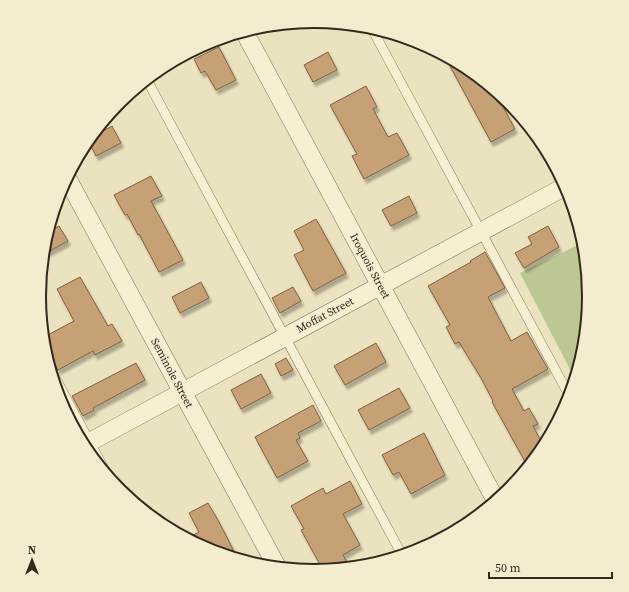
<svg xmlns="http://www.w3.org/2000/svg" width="629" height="592" font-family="'Source Serif 4',serif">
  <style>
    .green { fill: #bcc894 }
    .building { fill: #c7a176; stroke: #80603f; filter: url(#shadow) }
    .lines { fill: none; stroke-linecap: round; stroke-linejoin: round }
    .service-casing { stroke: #827358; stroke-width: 10 }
    .minor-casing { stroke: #827358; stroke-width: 19 }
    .service { stroke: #f6efd1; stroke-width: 9 }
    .minor { stroke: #f6efd1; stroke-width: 18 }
    .labels { text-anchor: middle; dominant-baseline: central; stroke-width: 3; stroke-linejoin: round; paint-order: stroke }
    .street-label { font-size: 11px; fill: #32291c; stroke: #f3ecce }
    .rim { fill: none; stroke: #32291c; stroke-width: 2 }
  </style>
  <defs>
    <filter id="shadow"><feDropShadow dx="2.5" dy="4.5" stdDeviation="1" flood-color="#0004"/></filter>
  </defs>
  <rect width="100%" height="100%" fill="#ebe2bf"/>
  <polygon class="green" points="584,242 589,296 584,350 575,379 520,273"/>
  <g class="building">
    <polygon points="219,47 236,80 216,90 205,71 201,73 194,59"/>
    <polygon points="328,52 337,70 313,82 304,65"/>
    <polygon points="444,55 467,67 493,88 515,129 491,142"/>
    <polygon points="366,86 377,107 373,109 388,137 397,133 409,155 364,179 352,156 357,154 330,105"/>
    <polygon points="112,126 121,143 96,156 88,140 90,138"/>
    <polygon points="151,176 162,196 151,201 183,260 159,272 139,234 138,235 127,214 125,215 114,195"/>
    <polygon points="409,196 417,213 391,226 382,210"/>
    <polygon points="316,219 346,273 313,291 294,255 304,250 294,231"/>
    <polygon points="59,226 68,241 44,254 45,242 48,232"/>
    <polygon points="548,226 559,247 524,268 515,253 532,244 528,237"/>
    <polygon points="485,252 505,288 488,297 511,341 527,332 548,369 512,389 524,411 529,408 538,424 533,426 543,445 543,449 528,467 492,402 493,401 481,378 459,342 455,344 446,327 450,325 428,286 471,262 470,261"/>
    <polygon points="80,277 108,326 112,324 122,341 95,355 93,351 58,370 44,345 44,337 74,321 57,289"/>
    <polygon points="201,282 209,298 180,313 172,297"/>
    <polygon points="293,287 301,301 280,313 272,298"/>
    <polygon points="376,343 386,362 345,385 334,366"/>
    <polygon points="286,358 293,370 281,376 275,364"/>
    <polygon points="136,363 145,380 93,408 94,410 83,416 72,396"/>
    <polygon points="261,374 271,393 241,409 231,390"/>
    <polygon points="399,388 410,408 369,430 358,410"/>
    <polygon points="313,405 321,421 298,433 300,438 296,440 308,461 277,478 255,437"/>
    <polygon points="424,433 445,475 411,494 399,472 393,475 382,455"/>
    <polygon points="350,481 362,504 343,514 360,545 343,555 350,568 323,570 301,530 304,529 291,506 323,488 326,494"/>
    <polygon points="208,503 219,522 238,559 209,550 188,538 199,532 189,513"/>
  </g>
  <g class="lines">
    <defs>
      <g id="service">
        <polyline points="371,27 570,397"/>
        <polyline points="147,80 402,555"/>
        <polyline points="52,372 108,476"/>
      </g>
      <g id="minor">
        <polyline points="244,31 496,501"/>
        <polyline points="67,178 277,567"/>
        <polyline points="84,445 566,186"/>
      </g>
    </defs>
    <use href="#service" class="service-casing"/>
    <use href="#minor" class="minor-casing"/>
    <use href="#service" class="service"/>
    <use href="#minor" class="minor"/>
  </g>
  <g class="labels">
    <g class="street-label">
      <text transform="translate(370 266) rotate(62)">Iroquois Street</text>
      <text transform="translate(325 315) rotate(-28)">Moffat Street</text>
      <text transform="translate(172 373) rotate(62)">Seminole Street</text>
    </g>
  </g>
  <path d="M0 0H629V592H0ZM46 296a268 268 0 1 1 536 0a268 268 0 1 1-536 0Z" fill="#f3ecce" fill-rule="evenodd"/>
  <path class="rim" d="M46 296a268 268 0 1 1 536 0a268 268 0 1 1-536 0Z"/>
  <g transform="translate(32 560)" stroke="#f3ecce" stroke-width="3" paint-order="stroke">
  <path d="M0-3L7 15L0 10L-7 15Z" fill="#32291c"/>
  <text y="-6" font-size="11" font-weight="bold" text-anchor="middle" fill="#32291c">N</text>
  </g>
  <path d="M489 572v6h123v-6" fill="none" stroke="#32291c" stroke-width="2"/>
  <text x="495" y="572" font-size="12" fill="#32291c" stroke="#f3ecce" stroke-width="3" paint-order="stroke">50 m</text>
</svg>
